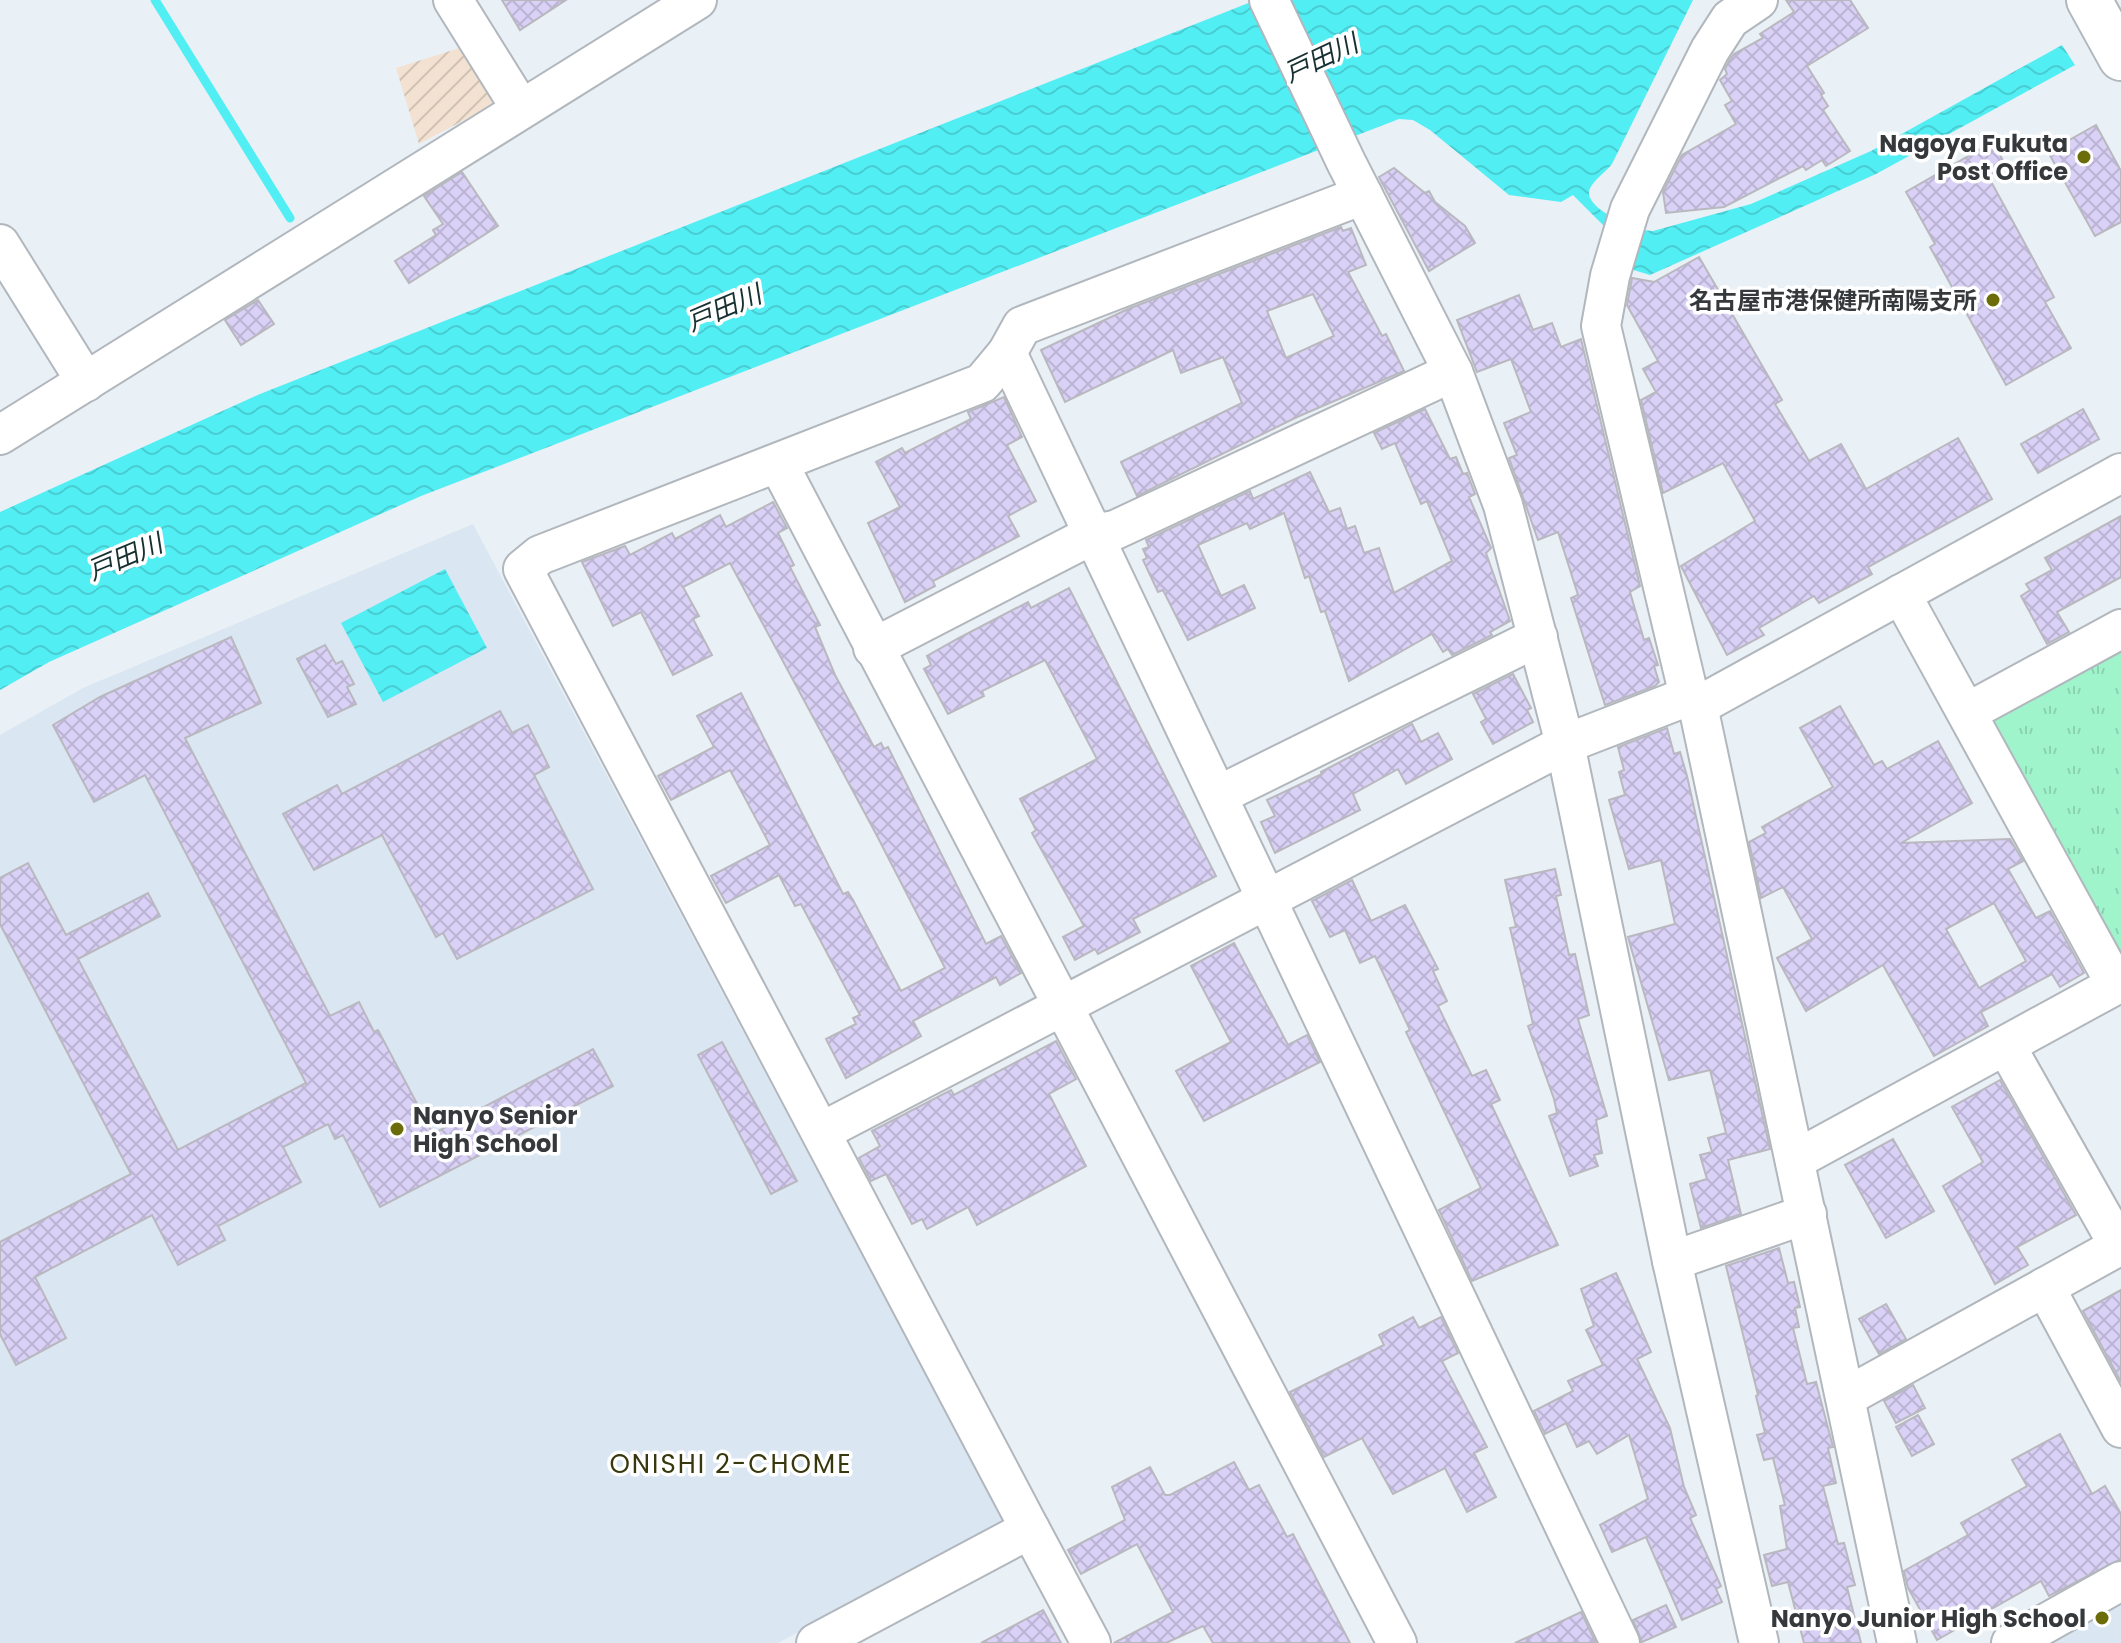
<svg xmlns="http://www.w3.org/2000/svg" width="2121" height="1643" font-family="Poppins,'Noto Sans JP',sans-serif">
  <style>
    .industrial { fill: url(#industrial-furrows) }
    .built { fill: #dae6f2 }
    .park { fill: url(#park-tufts) }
    .water { fill: url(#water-waves) }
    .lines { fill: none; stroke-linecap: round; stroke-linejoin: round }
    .stream { stroke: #51eef4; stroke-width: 9 }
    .building { fill: url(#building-cross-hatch); stroke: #b9b8bf; stroke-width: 2; fill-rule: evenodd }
    .minor-casing { stroke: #b1b7bd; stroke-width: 42 }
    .primary-casing { stroke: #b1b7bd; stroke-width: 48 }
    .minor { stroke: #fff; stroke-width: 38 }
    .primary { stroke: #fff; stroke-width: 44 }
    .poi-dot { fill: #6c6c0b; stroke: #fff; stroke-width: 3 }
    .labels { text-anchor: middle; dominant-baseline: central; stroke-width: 7; stroke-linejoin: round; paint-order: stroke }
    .poi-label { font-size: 24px; font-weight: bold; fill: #36393b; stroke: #fff; text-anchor: end }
    .water-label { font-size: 26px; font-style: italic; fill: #163031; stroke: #fff }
    .neighbourhood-label { font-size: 26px; letter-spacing: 2px; fill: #38380f; stroke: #fff }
  </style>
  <defs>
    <pattern id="industrial-furrows" width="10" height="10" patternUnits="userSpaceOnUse" patternTransform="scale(2)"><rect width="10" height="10" fill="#f3e2d1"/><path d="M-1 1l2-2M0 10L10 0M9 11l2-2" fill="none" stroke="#d1c3b4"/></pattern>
    <pattern id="park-tufts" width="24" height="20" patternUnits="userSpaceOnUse" patternTransform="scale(2)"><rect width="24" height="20" fill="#a0f4cc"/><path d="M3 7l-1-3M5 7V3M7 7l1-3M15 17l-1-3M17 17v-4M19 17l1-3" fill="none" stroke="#8ad2b0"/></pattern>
    <pattern id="water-waves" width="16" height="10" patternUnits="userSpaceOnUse" patternTransform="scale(2)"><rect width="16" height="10" fill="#51eef4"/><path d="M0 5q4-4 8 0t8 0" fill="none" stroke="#47cdd2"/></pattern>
    <pattern id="building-cross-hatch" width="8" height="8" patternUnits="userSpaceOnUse" patternTransform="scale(2)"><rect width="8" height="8" fill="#dad1f6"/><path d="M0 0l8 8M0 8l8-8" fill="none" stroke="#bcb4d4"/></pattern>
  </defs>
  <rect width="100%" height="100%" fill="#e9f0f6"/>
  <polygon class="industrial" points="466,46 500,101 419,144 396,68"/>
  <g class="built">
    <polygon points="473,524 1004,1522 778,1643 0,1643 0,735 83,688"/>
    <polygon points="2121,1596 2121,1643 2042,1643"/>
  </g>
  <polygon class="park" points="2121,641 2121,955 1990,723 1995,711"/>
  <g class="water">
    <path d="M1256,0H1693L1612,164C1606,172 1588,184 1589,194C1591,212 1638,231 1653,231L1751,204L1871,151L2062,45L2075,65L1876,174L1650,275L1627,268L1631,253L1573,195L1561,202L1509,195L1430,130L1413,120L1399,119L421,496L49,662L0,690V512L260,394Z"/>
    <polygon points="445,569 487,648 383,702 341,623"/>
  </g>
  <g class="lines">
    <polyline class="stream" points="155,0 290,218"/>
  </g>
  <g class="building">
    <polygon points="502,0 566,0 520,30"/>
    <polygon points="1786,0 1850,0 1868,28 1807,66 1824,93 1821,95 1828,106 1823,110 1850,151 1826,166 1822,160 1806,170 1803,166 1724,207 1666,213 1663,192 1682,155 1736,124 1725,105 1732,101 1720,80 1727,74 1725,69 1729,61 1734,54 1763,38 1760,34 1794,12"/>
    <polygon points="2096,125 2121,171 2121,222 2095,236 2048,152"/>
    <polygon points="1993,142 2006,166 1988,176 2054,297 2045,302 2071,348 2006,385 1930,247 1935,244 1906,192"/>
    <polygon points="1394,168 1425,193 1429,191 1435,202 1465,226 1475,243 1429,271 1379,177"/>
    <polygon points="462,172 498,226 409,283 395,261 436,235 433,230 443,224 424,196"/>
    <path d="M1341,227L1343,231L1351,228L1366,265L1348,272L1382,336L1386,334L1404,371L1297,417L1137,496L1121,462L1242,403L1223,357L1181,373L1173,350L1065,402L1041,350L1128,309ZM1313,294L1334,336L1286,358L1267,311Z"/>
    <polygon points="1699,257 1782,400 1775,404 1809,461 1841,444 1866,489 1958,438 1992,499 1868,567 1872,574 1819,603 1814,596 1759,628 1764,635 1727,655 1681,566 1755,521 1723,463 1663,493 1641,400 1656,392 1643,369 1658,361 1627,305 1632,278 1654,282"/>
    <polygon points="1519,295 1533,330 1552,323 1561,347 1581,339 1640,586 1630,592 1644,640 1649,638 1658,665 1654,666 1659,682 1655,686 1605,705 1571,598 1578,595 1558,532 1538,540 1509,458 1517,455 1504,423 1531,412 1511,359 1477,372 1457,320"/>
    <polygon points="258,300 274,324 241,345 225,320"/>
    <polygon points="1004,397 1022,437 1007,445 1036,501 1008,516 1019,536 933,581 935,586 905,602 868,523 900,507 876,462 902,448 905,453 971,419 968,412"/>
    <polygon points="1425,409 1450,459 1456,457 1463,474 1467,473 1475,494 1469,497 1491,548 1486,553 1510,621 1490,632 1492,635 1452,655 1448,649 1443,652 1432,634 1349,681 1325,611 1321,612 1309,576 1305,578 1284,513 1250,529 1247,523 1198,545 1221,596 1244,585 1255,608 1188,640 1163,590 1158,592 1143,560 1147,558 1143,549 1149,547 1146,540 1250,491 1253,499 1310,472 1329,512 1340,508 1347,529 1355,526 1364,553 1379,548 1394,593 1452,561 1427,501 1421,504 1395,443 1382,449 1374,433"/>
    <polygon points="2083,409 2099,439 2038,473 2021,444"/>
    <polygon points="773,502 787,528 778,533 794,565 790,567 820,625 815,627 835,675 874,747 881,743 884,749 888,747 986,944 1001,936 1021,973 1000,985 996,977 913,1021 921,1036 846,1078 826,1039 856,1024 853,1018 860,1015 801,904 795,906 779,875 726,903 711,876 770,845 730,770 671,800 658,776 714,747 697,716 741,693 843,894 848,892 853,900 901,991 945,968 875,832 730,563 683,587 699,616 693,619 712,655 673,675 641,612 613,626 582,562 625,546 630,555 672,533 675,539 720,515 726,527"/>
    <polygon points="2121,516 2121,577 2057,612 2069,632 2047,644 2021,596 2030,590 2026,584 2052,570 2045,558"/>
    <polygon points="1069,588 1216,876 1133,919 1140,932 1098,954 1095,949 1075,960 1063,937 1084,926 1032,833 1036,830 1020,799 1097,759 1045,660 982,691 984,696 948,714 924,669 931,665 927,656 959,638 1028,602 1031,608"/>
    <polygon points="231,637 261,703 185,738 330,1016 359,1002 374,1032 378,1030 433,1134 593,1049 613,1086 380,1207 343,1135 335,1139 328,1124 283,1147 301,1182 218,1226 225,1240 178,1265 152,1215 35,1277 66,1338 16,1365 0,1334 0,1242 131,1174 0,924 0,878 28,863 66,935 148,893 160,916 78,959 178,1150 306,1083 145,775 94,802 53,725 100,697"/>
    <polygon points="325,645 336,664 342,661 354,684 347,687 356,704 328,717 297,659"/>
    <polygon points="1513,674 1531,708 1527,710 1533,722 1493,744 1481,722 1486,719 1473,694"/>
    <path d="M1840,706L1874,765L1882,761L1887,769L1938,741L1972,803L1901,843L2010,839L2023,861L2008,869L2036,918L2050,911L2084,973L2060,987L2052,974L1981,1012L1988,1026L1934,1056L1883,965L1806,1011L1777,958L1812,939L1783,887L1761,898L1749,842L1766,833L1762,827L1833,787L1800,728ZM1994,903L2026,961L1979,988L1946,929Z"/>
    <polygon points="500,711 512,733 528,725 549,767 534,775 593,889 457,959 443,933 436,937 382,835 314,870 283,814 337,785 342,794"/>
    <polygon points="1412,724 1421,742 1438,733 1452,759 1406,784 1398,769 1353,794 1360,810 1275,853 1261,822 1275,816 1267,800 1322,774 1321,772"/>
    <polygon points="1667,728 1674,754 1680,752 1687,776 1770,1149 1728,1160 1741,1214 1701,1228 1690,1184 1707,1179 1700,1155 1712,1152 1708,1138 1726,1133 1710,1070 1669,1080 1628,937 1675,924 1661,860 1629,869 1609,800 1625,795 1619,772 1624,770 1618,747"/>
    <polygon points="1555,869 1561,895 1556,896 1569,955 1575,954 1589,1015 1578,1019 1607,1116 1596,1120 1602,1153 1594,1155 1598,1166 1570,1176 1549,1116 1557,1113 1554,1099 1528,1026 1533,1024 1510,928 1516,927 1505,880"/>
    <polygon points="1352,880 1371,921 1405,905 1438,969 1433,971 1447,1001 1438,1006 1472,1076 1486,1070 1500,1100 1491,1104 1558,1245 1472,1281 1439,1210 1481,1188 1406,1032 1410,1030 1375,956 1360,963 1345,930 1330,937 1312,901"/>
    <polygon points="1234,943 1288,1045 1307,1035 1320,1062 1204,1121 1176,1071 1231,1042 1191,966"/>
    <polygon points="1056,1041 1076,1079 1049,1094 1086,1166 977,1225 968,1207 927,1229 922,1219 912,1224 886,1174 871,1181 859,1158 880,1146 872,1131 951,1090 954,1095"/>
    <polygon points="722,1042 797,1181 771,1194 698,1055"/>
    <polygon points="2000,1080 2076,1215 2017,1247 2028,1265 1995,1284 1943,1186 1983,1162 1952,1107"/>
    <polygon points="1893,1139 1934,1211 1886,1238 1845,1165"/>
    <polygon points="1779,1248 1788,1283 1794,1282 1800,1307 1795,1308 1799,1327 1793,1328 1807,1384 1816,1382 1833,1447 1828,1448 1836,1483 1823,1486 1838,1544 1844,1543 1855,1585 1847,1587 1861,1643 1804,1643 1788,1582 1772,1586 1764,1555 1787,1549 1780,1506 1785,1505 1773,1458 1764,1460 1757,1435 1765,1433 1756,1396 1758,1395 1726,1266"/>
    <polygon points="1616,1273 1651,1352 1637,1359 1670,1428 1684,1487 1696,1515 1690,1518 1721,1586 1716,1589 1722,1602 1682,1620 1646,1537 1612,1552 1600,1525 1648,1499 1629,1435 1597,1454 1589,1441 1577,1447 1566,1423 1545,1434 1534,1411 1573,1391 1568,1381 1603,1365 1586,1330 1594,1326 1581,1289"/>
    <polygon points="2121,1290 2121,1382 2083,1311"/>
    <polygon points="1886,1304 1906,1339 1879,1354 1859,1319"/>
    <polygon points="1413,1317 1419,1328 1441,1317 1458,1353 1442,1361 1487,1447 1474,1453 1496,1497 1467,1512 1445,1468 1393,1494 1362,1438 1324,1457 1290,1392 1384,1345 1379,1335"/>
    <polygon points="1913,1385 1925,1408 1896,1423 1884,1401"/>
    <polygon points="1918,1415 1934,1444 1912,1456 1896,1427"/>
    <polygon points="2060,1434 2092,1494 2105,1486 2121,1514 2121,1559 2049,1596 2041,1581 1937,1640 1908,1588 1904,1571 1968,1535 1961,1523 2027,1486 2012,1460"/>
    <polygon points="1234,1462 1249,1490 1259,1485 1287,1537 1293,1534 1350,1643 1213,1643 1203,1626 1166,1643 1114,1643 1173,1612 1137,1544 1081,1574 1068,1550 1125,1520 1112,1487 1150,1467 1165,1495 1170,1495"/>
    <polygon points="1666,1605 1676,1627 1642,1642 1633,1620"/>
    <polygon points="1043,1610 1061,1643 981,1643"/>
    <polygon points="1581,1612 1596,1643 1515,1643"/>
  </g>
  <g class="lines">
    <defs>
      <g id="minor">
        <polyline points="453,0 521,109"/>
        <polyline points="1269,0 1346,162 1453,372 1503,505 1565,744 1672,1261 1759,1643"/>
        <polyline points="0,244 86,382"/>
        <polyline points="1007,353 1620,1643"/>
        <polyline points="0,435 697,0"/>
        <polyline points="778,463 1397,1643"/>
        <polyline points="1901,594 2116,985"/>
        <polyline points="873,648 1094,534 1115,530 1453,372"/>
        <polyline points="1689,696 1601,326 1610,276 1630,209 1710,50 1730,19 1758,0"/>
        <polyline points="1698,706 2121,473"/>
        <polyline points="1968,712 2121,629"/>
        <polyline points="1219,795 1538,637"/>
        <polyline points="2006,1046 2119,1246"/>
        <polyline points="821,1132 1565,744 1689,696 1698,706 1897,1643"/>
        <polyline points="1795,1160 2121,982"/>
        <polyline points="1672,1261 1807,1214"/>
        <polyline points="2045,1287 2121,1428"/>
        <polyline points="1846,1397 2121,1245"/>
        <polyline points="1030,1529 1091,1643"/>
        <polyline points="816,1643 1030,1529 523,569 540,555 982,383 1007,353 1022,326 1363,195"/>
        <polyline points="2011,1643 2121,1581"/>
      </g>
      <polyline id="primary" points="2089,0 2121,58"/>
    </defs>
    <use href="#minor" class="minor-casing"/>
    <use href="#primary" class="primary-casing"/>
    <use href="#minor" class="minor"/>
    <use href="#primary" class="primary"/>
  </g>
  <g class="poi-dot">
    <circle cx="2084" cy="157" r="8"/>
    <circle cx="1993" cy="300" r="8"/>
    <circle cx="397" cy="1129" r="8"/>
    <circle cx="2102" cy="1618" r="8"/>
  </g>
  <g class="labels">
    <g class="poi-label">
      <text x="2068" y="143">Nagoya Fukuta<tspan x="2068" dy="28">Post Office</tspan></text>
      <text x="1977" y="300">名古屋市港保健所南陽支所</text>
      <text x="413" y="1115" text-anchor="start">Nanyo Senior<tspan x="413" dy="28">High School</tspan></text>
      <text x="2086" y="1618">Nanyo Junior High School</text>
    </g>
    <g class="water-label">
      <text transform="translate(1321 58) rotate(-25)">戸田川</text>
      <text transform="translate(724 308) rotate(-23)">戸田川</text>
      <text transform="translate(125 557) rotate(-23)">戸田川</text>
    </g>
    <g class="neighbourhood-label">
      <text x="731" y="1464">ONISHI 2-CHOME</text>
    </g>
  </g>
</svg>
